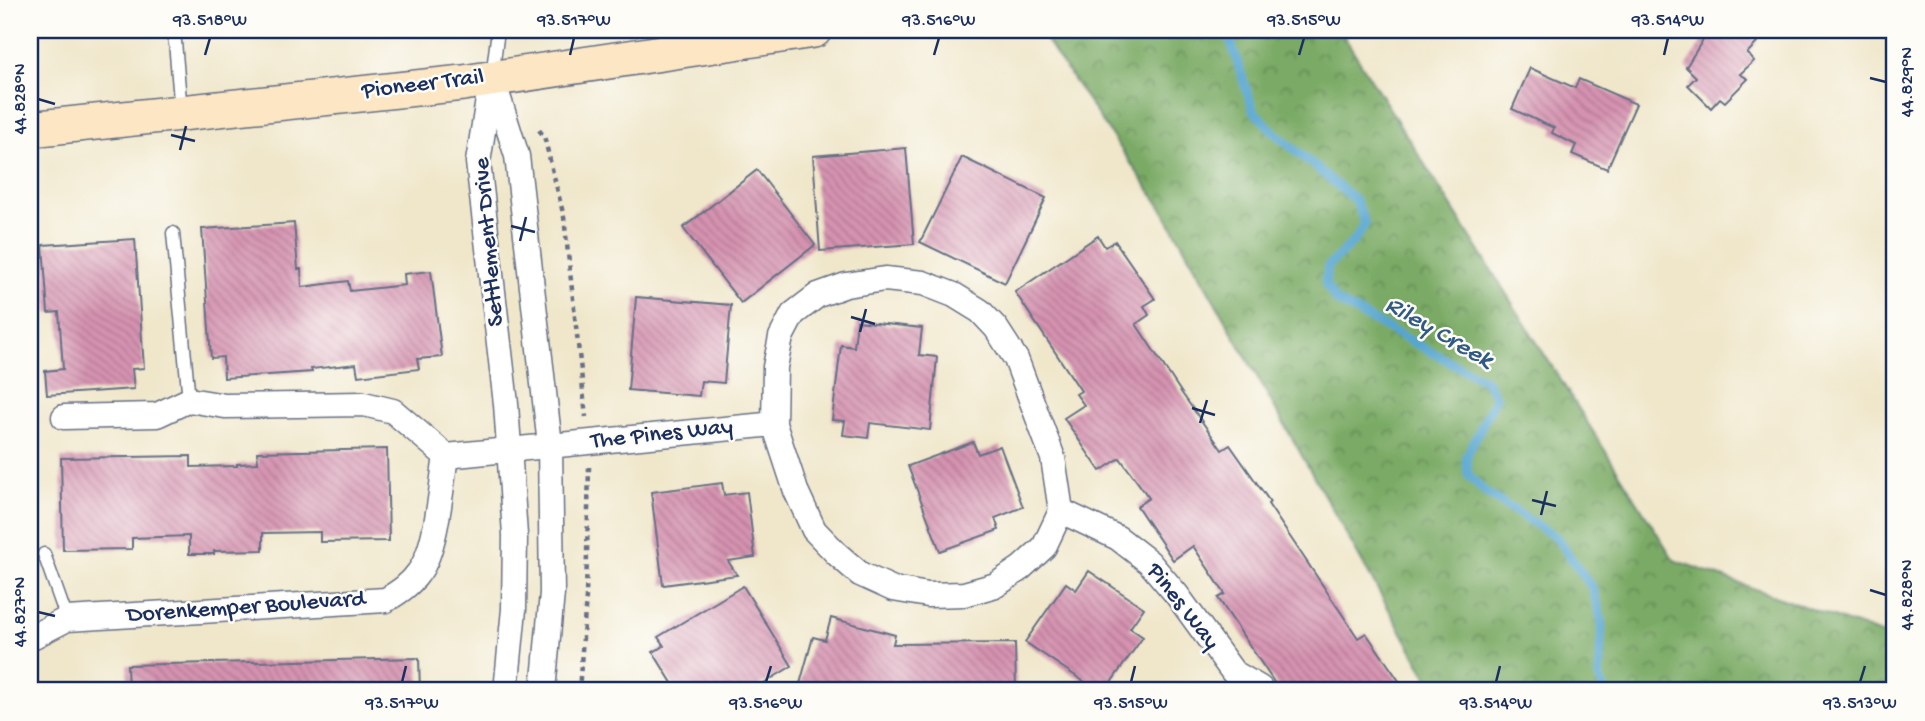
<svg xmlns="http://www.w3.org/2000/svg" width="1925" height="721" font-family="'Gochi Hand',sans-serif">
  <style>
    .forest { fill: url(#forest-crowns); stroke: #4a6c62; stroke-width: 2 }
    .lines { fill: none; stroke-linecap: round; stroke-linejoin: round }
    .stream { stroke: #57a6d1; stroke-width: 9 }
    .building { fill: url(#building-back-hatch) }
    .lane-casing { stroke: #666f84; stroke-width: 15 }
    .street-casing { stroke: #666f84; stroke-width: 27 }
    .secondary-casing { stroke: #666f84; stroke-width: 38 }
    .path { stroke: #666f84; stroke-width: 4.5; stroke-dasharray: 5 5; stroke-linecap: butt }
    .lane { stroke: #fff; stroke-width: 12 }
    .street { stroke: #fff; stroke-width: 24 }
    .secondary { stroke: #fce6c4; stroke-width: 35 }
    .ticks { fill: none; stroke: #1b2f5e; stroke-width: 2.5 }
    .labels { text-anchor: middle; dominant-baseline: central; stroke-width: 5; stroke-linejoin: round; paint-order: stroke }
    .street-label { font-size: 24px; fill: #1b2f5e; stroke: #fdfcf7 }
    .water-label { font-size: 26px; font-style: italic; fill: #305986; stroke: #fdfcf7 }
    .neatline { fill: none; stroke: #1b2f5e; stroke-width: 2.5 }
    .ticks-label { font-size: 18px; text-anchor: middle; fill: #1b2f5e }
  </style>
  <defs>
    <pattern id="forest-crowns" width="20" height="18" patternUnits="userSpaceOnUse" patternTransform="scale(1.75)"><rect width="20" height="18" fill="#7aaa65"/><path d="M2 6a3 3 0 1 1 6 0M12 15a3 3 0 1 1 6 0" fill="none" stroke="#638b56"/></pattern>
    <pattern id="building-back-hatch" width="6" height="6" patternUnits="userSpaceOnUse" patternTransform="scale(1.75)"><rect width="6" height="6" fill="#d693b0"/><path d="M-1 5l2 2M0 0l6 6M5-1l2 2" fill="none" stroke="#ad7892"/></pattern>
  </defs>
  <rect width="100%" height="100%" fill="#fdfcf7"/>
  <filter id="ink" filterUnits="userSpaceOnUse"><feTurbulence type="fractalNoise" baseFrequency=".0143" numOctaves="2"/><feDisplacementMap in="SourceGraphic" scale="14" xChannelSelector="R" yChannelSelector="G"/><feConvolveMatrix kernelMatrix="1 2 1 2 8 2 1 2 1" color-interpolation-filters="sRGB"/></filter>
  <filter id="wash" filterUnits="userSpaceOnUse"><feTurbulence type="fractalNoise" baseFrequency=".00686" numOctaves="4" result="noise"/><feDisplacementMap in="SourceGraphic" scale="28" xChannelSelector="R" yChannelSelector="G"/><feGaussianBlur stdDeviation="1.57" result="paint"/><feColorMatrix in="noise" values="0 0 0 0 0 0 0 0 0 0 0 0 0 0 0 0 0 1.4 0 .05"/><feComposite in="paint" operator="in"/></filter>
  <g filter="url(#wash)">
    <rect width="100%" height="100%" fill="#f0e7cb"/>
    <polygon class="forest" points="1045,30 1340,30 1674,560 1895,639 1895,691 1435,691 1163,210 1045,39"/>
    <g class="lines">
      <polyline class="stream" points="1229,30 1229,36 1253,110 1276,134 1356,201 1365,224 1354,241 1328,266 1325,283 1336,301 1486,381 1496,397 1466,457 1468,475 1486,493 1556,537 1593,589 1602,622 1599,676 1604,691"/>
    </g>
    <g id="blocks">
      <g class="building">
        <polygon points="1709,30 1745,30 1757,43 1747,53 1754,61 1740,74 1748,79 1725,102 1720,98 1711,108 1688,85 1696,77 1686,67"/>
        <polygon points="1530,68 1575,88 1579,79 1636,104 1607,169 1572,154 1576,145 1552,133 1554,128 1512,109"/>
        <polygon points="906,148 914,244 820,251 813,156"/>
        <polygon points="962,157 1046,198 1005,283 920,242"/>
        <polygon points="757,170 815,245 741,303 683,228"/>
        <polygon points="294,223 298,269 301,269 302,287 348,281 350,291 405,285 404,274 431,271 442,357 417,359 419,369 358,376 356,364 311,369 312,372 224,378 223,357 211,358 202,229"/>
        <polygon points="1098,236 1105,247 1115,241 1155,299 1144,306 1149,315 1136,324 1181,392 1222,450 1230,445 1270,502 1268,504 1358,638 1366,633 1406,691 1280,691 1218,598 1225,594 1193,546 1173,560 1137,506 1149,498 1120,458 1100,471 1064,418 1084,405 1076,394 1081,391 1015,292"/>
        <polygon points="135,239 144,368 132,369 134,389 47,395 45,371 63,369 59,312 48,313 43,245"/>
        <polygon points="636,297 731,305 724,383 701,381 699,396 628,390"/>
        <polygon points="857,321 922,328 919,355 937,357 930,430 870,423 868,438 843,435 845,421 832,420 841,345 854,347"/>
        <polygon points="973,442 978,454 1000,446 1023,507 995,518 999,530 940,551 908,466"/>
        <polygon points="387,449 389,541 320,542 320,532 263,533 263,550 214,551 214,554 189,554 189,536 132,538 132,549 63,550 61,458 191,456 191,467 237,466 237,464 258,463 257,452"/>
        <polygon points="722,483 724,495 747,492 755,557 728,561 737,575 663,585 651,492"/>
        <polygon points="1089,571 1144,608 1130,628 1143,637 1105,691 1098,691 1025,642 1066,583 1076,590"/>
        <polygon points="743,586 792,666 751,691 677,691 653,652 664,646 658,637"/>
        <polygon points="831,618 895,635 893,644 1015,643 1016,691 798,691 813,637 825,640"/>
        <polygon points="419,658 420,691 128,691 127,665"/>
      </g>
    </g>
  </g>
  <g filter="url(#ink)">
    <use href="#blocks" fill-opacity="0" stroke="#666f84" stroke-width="2"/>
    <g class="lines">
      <defs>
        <g id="lane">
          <polyline points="174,30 181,112"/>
          <polyline points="492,77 498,30"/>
          <polyline points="173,233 189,400"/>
          <polyline points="44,554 67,619"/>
        </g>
        <g id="street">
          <polyline points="492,77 517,156 550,445 552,593 543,691"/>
          <polyline points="491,81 478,162 506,404 515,535 514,609 506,691"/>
          <polyline points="446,456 774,424 775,367 781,337 793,314 818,295 846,285 885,279 923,283 954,295 980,311 996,328 1016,359 1053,458 1061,511 1044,547 1021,568 996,585 964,594 928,595 893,589 860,574 837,554 814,530 796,491 774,424"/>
          <polyline points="1061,511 1118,538 1149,562 1177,595 1233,672 1260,688 1260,691"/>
          <path d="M30,638L67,619L386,600C399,592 410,585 419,572C437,548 441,487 446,456L393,411L364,404L225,406L189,400L157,415L64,417"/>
        </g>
        <polyline id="secondary" points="30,129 463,83 814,30"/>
      </defs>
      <use href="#lane" class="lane-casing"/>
      <use href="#street" class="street-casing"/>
      <use href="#secondary" class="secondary-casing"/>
      <g class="path">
        <polyline points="539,130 544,136 564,217 586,417"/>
        <polyline points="579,691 586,597 589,467"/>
      </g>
      <use href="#lane" class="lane"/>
      <use href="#street" class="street"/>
      <use href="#secondary" class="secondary"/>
    </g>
  </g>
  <path class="ticks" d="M205,55L210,38M570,55L574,38M934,55L939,38M1299,55L1304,38M1664,55L1668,38M1870,78L1886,82M38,99L55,104M171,135L195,141M180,150L186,126M511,226L535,232M520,241L526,217M851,317L875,324M860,332L866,309M1192,408L1215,415M1200,423L1207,400M1532,500L1556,506M1541,515L1547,491M1870,590L1886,595M38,612L55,616M402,682L406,666M766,682L771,666M1131,682L1135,666M1496,682L1500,666M1860,682L1865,666"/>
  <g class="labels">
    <g class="street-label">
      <text transform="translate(423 85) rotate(-7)">Pioneer Trail</text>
      <text transform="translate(490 242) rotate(-95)">Settlement Drive</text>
      <text transform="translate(662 435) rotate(-6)">The Pines Way</text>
      <text transform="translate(1182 607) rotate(52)">Pines Way</text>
      <text transform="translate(246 608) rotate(-4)">Dorenkemper Boulevard</text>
    </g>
    <g class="water-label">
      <text transform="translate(1438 334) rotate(30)">Riley Creek</text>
    </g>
  </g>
  <rect width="1925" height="721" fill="none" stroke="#fdfcf7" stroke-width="77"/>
  <rect x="38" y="38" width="1848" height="644" class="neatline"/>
  <g class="ticks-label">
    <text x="210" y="25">93.518°W</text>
    <text x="574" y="25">93.517°W</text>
    <text x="939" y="25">93.516°W</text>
    <text x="1304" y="25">93.515°W</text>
    <text x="1668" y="25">93.514°W</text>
    <text transform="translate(1906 82) rotate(-90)" y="6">44.829°N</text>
    <text transform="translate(19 99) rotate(-90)" y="6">44.828°N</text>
    <text transform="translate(1906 595) rotate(-90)" y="6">44.828°N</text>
    <text transform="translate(19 612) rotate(-90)" y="6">44.827°N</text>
    <text x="402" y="708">93.517°W</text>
    <text x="766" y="708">93.516°W</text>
    <text x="1131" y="708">93.515°W</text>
    <text x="1496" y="708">93.514°W</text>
    <text x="1860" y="708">93.513°W</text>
  </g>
</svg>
